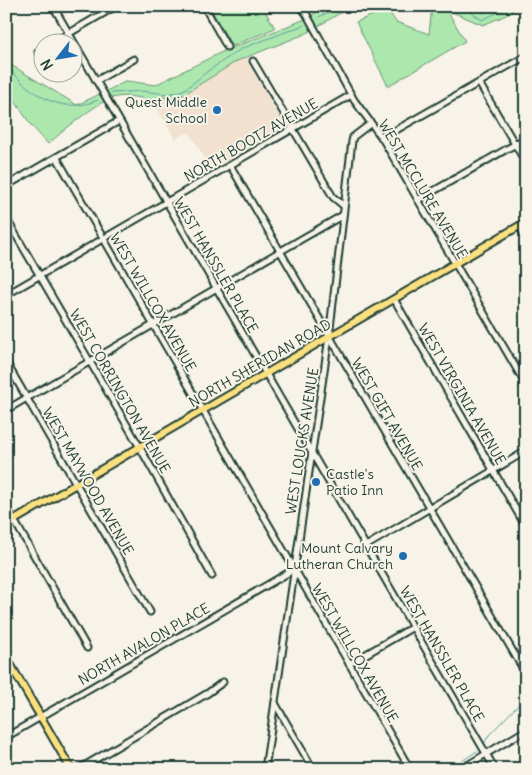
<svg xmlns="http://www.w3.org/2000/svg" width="532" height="775" font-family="Delius,sans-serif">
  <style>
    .built { fill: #f1e1ce }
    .green { fill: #ace8ae; stroke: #669271 }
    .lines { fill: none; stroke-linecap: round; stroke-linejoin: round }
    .stream { stroke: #609b9f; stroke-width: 1 }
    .minor-casing { stroke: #1f3d34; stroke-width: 9 }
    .major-casing { stroke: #1f3d34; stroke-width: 10 }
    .minor { stroke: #f7f3e8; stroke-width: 5 }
    .major { stroke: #fbe080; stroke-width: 6 }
    .poi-dot { fill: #1f6fb2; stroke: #f7f3e8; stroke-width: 2 }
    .labels { text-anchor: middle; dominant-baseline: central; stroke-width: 4; stroke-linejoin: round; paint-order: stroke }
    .poi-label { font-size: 14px; fill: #1f3d34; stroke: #f7f3e8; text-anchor: end }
    .street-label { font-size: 14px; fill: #1f3d34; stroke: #f7f3e8 }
  </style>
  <rect width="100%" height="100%" fill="#f7f3e8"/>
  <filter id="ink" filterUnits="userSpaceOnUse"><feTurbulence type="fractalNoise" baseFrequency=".02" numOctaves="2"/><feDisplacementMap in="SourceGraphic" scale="10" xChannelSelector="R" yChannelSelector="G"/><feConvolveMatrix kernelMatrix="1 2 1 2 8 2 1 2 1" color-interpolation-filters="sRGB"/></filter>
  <g filter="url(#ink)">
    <polygon class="built" points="237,43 285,127 212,170 189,132 175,139 149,94"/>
    <g class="green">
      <polygon points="209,6 262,6 275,28 232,46"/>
      <path d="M327,6H352L305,34L237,61L173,101L161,96L155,101C142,98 125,94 112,98C96,103 62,132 48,144L31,125L6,88V62L77,105L127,81L155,85L224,51L303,20Z"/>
      <polygon points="432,6 472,6 483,13 490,6 516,6 511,13 483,25 447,10 465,41 388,86 356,22 387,9 396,22 429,34"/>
    </g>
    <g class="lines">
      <g class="stream">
        <polyline points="463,6 482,20 511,6"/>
        <polyline points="319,17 339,6"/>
        <path d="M6,67C13,72 17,77 23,83C46,103 69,112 98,100"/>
        <polyline points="111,93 142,91 167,94 178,92 187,88 208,71 241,49 304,25"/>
        <polyline points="485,742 489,735 526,697"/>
        <polyline points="452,768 477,751"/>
      </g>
      <defs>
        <g id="minor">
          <polyline points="53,6 495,769"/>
          <polyline points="204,6 227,47"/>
          <polyline points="302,6 354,100 382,138 526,385"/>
          <polyline points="304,11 312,6"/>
          <polyline points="54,42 116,6"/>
          <polyline points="38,52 42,49"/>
          <polyline points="253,61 333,197 344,206"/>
          <polyline points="96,81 134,59"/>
          <polyline points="479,83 526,163"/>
          <polyline points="382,138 526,56"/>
          <polyline points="57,158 410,769"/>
          <polyline points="230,165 526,674"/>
          <polyline points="6,186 119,121"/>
          <polyline points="418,200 526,138"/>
          <polyline points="6,218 138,444 212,576"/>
          <polyline points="519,226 526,237"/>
          <polyline points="6,295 351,95"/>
          <polyline points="394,299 526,527"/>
          <polyline points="6,362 150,612"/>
          <polyline points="6,410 343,215"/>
          <polyline points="6,506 87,648"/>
          <polyline points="366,546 526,451"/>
          <polyline points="349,664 413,627"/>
          <polyline points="275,703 313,769"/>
          <polyline points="6,737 293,570"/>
          <polyline points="79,769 208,693 223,682"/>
          <polyline points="265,769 329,337 352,141 353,137 370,124"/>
          <polyline points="461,769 526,730"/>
        </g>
        <g id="major">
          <polyline points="6,525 526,222"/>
          <polyline points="6,657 71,769"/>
        </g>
      </defs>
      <use href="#minor" class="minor-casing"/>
      <use href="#major" class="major-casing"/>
      <use href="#minor" class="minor"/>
      <use href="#major" class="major"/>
    </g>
  </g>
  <g class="poi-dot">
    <circle cx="217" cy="110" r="5"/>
    <circle cx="316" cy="482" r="5"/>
    <circle cx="403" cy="556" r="5"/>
  </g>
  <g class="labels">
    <g class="poi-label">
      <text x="207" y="102">Quest Middle<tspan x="207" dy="16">School</tspan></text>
      <text x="326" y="474" text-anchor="start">Castle's<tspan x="326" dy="16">Patio Inn</tspan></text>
      <text x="393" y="548">Mount Calvary<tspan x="393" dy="16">Lutheran Church</tspan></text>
    </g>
    <g class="street-label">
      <text transform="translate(251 140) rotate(-30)">NORTH BOOTZ AVENUE</text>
      <text transform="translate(423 189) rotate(59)">WEST MCCLURE AVENUE</text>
      <text transform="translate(216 265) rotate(60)">WEST HANSSLER PLACE</text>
      <text transform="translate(153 302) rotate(60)">WEST WILLCOX AVENUE</text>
      <text transform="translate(260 363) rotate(-30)">NORTH SHERIDAN ROAD</text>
      <text transform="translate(120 391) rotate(60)">WEST CORRINGTON AVENUE</text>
      <text transform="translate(462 394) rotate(60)">WEST VIRGINIA AVENUE</text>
      <text transform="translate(387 414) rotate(60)">WEST GIFT AVENUE</text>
      <text transform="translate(302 441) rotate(-81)">WEST LOUCKS AVENUE</text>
      <text transform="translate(88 481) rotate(60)">WEST MAYWOOD AVENUE</text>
      <text transform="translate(144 644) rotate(-30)">NORTH AVALON PLACE</text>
      <text transform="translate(355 653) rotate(60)">WEST WILLCOX AVENUE</text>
      <text transform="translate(442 654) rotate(60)">WEST HANSSLER PLACE</text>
    </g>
  </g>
  <rect width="532" height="775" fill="none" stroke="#f7f3e8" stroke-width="25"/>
  <rect x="12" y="12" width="507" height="750" fill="none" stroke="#1f3d34" stroke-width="2" filter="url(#ink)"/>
  <g transform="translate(58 58) rotate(239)"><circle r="24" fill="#f7f3e8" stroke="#a1aaa0"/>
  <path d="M0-4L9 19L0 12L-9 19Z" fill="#1f6fb2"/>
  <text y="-8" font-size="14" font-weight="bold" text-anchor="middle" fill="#1f3d34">N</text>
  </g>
</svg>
